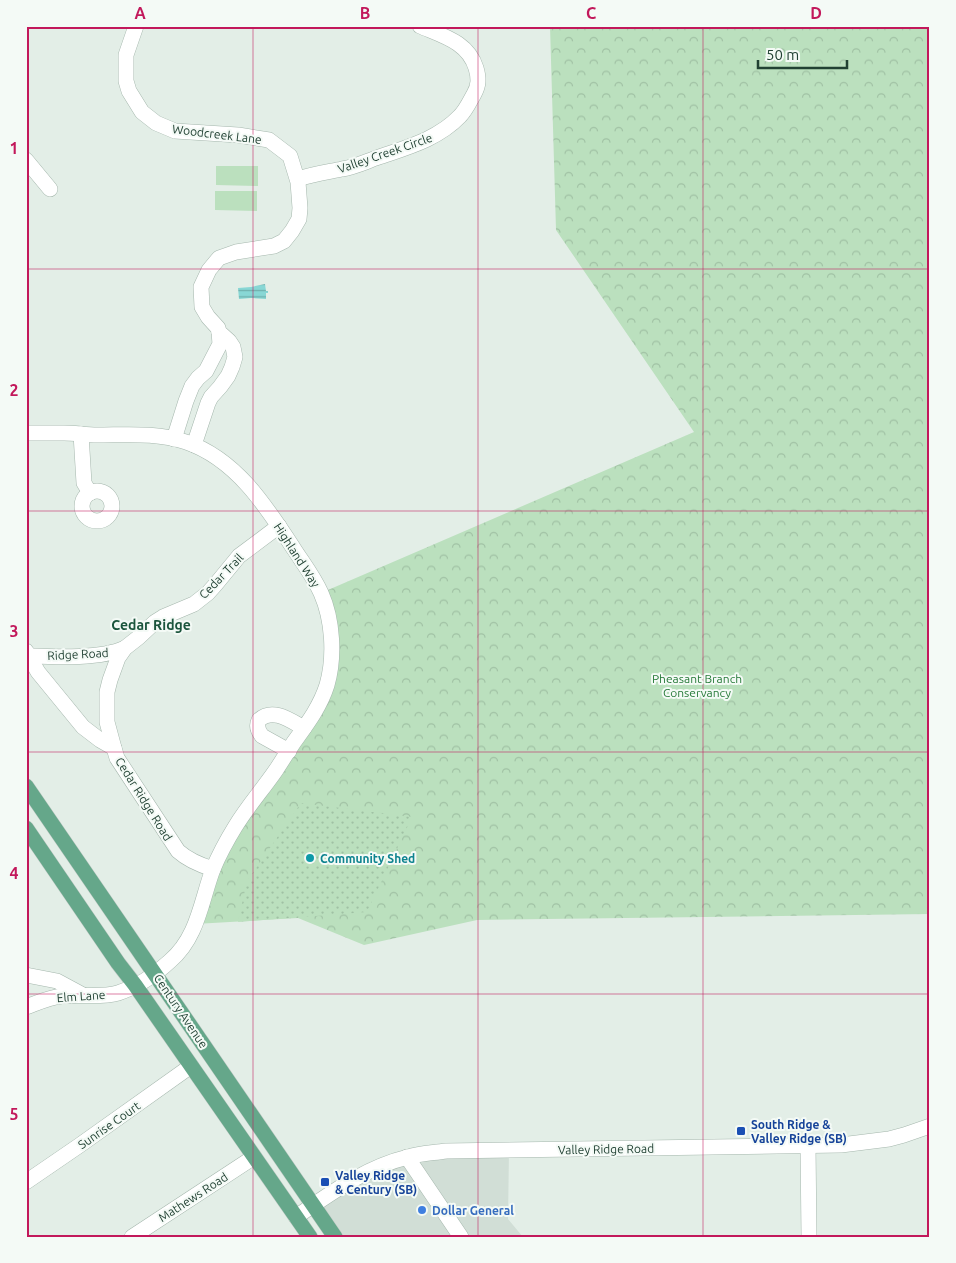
<svg xmlns="http://www.w3.org/2000/svg" width="956" height="1263" font-family="Ubuntu,sans-serif">
  <style>
    .built { fill: #d1ded6 }
    .park { fill: url(#park-crowns) }
    .garden { fill: url(#garden-dots) }
    .pitch { fill: #bbe0be }
    .water { fill: url(#water-rules) }
    .lines { fill: none; stroke-linecap: round; stroke-linejoin: round }
    .minor-casing { stroke: #a5b7ad; stroke-width: 16 }
    .major-casing { stroke: #c1cac6; stroke-width: 16 }
    .minor { stroke: #fff; stroke-width: 15 }
    .major { stroke: #65a78a; stroke-width: 15 }
    .grid { fill: none; stroke: #c2185b; stroke-width: 1; stroke-opacity: 0.55 }
    .culture-dot { fill: #0f9aa8; stroke: #f4faf6; stroke-width: 2 }
    .transit-dot { fill: #1a4fb4; stroke: #f4faf6; stroke-width: 2 }
    .shop-dot { fill: #3f7fe0; stroke: #f4faf6; stroke-width: 2 }
    .labels { text-anchor: middle; dominant-baseline: central; stroke-width: 4; stroke-linejoin: round; paint-order: stroke }
    .street-label { font-size: 12px; fill: #214133; stroke: #f4faf6 }
    .park-label { font-size: 12px; fill: #287b3a; stroke: #f4faf6 }
    .culture-label { font-size: 12px; font-weight: bold; fill: #0d838f; stroke: #f4faf6; text-anchor: start }
    .transit-label { font-size: 12px; font-weight: bold; fill: #164399; stroke: #f4faf6; text-anchor: start }
    .shop-label { font-size: 12px; font-weight: bold; fill: #366cbe; stroke: #f4faf6; text-anchor: start }
    .neighbourhood-label { font-size: 14px; font-weight: bold; fill: #1b553d; stroke: #f4faf6 }
    .neatline { fill: none; stroke: #c2185b; stroke-width: 2 }
    .grid-label { font-size: 16px; text-anchor: middle; font-weight: bold; fill: #c2185b }
  </style>
  <defs>
    <pattern id="park-crowns" width="20" height="18" patternUnits="userSpaceOnUse" patternTransform="scale(1.25)"><rect width="20" height="18" fill="#bbe0be"/><path d="M2 6a3 3 0 1 1 6 0M12 15a3 3 0 1 1 6 0" fill="none" stroke="#a0c1a4"/></pattern>
    <pattern id="garden-dots" width="8" height="8" patternUnits="userSpaceOnUse" patternTransform="scale(1.25)"><rect width="8" height="8" fill="#bbe0be"/><path d="M2 2h.1M6 6h.1" fill="none" stroke="#a0c1a4" stroke-width="1.8" stroke-linecap="round"/></pattern>
    <pattern id="water-rules" width="6" height="5" patternUnits="userSpaceOnUse" patternTransform="scale(1.25)"><rect width="6" height="5" fill="#88d7d5"/><path d="M0 2.5h6" fill="none" stroke="#6fb0ad"/></pattern>
  </defs>
  <rect width="100%" height="100%" fill="#e3eee7"/>
  <polygon class="built" points="509,1151 508,1219 523,1237 335,1237 313,1205 386,1163"/>
  <polygon class="park" points="550,26 930,26 930,914 477,920 364,945 298,918 195,924 213,869 327,683 321,593 694,432 556,230"/>
  <polygon class="garden" points="301,803 412,817 367,912 238,922 247,881"/>
  <g class="pitch">
    <polygon points="216,166 258,166 258,186 216,185"/>
    <polygon points="215,191 257,191 257,211 215,210"/>
  </g>
  <polygon class="water" points="265,284 266,291 268,291 268,293 266,293 266,299 251,298 239,299 238,288 251,287"/>
  <g class="lines">
    <defs>
      <g id="minor">
        <polyline points="136,26 126,55 126,81 129,91 142,112 156,123 175,131 238,135 269,140 290,156 298,182 300,208 299,219 292,231 284,241 274,246 236,252 219,258 209,270 201,287 202,307 208,317 218,328 219,332 229,341 233,347 235,357 232,367 228,376 220,387 211,397 208,403 194,445"/>
        <polyline points="26,160 50,189"/>
        <path d="M298,179C312,174 327,172 342,169C355,167 367,161 379,157C408,147 438,139 460,116C466,110 470,101 474,94C479,85 479,78 476,68C468,42 443,36 420,26"/>
        <path d="M26,433C39,433 51,433 64,433C75,433 86,435 97,435C126,435 157,432 186,442C236,459 266,506 294,549C303,563 314,577 321,593C333,620 335,657 327,685C320,707 307,724 294,742C288,751 282,761 276,770C263,789 247,807 235,827C227,840 219,855 213,869C201,901 198,937 170,961C156,974 137,987 118,993C102,998 79,994 62,996C50,997 37,1003 26,1007"/>
        <polyline points="81,434 84,483 90,493"/>
        <polyline points="174,439 186,401 192,386 198,378 206,371 220,344 219,332"/>
        <circle cx="97" cy="506" r="15"/>
        <path d="M26,651L38,672L83,727L100,740L114,748L117,758L178,851C188,860 200,865 213,869"/>
        <path d="M30,656C56,657 101,659 125,648"/>
        <polyline points="114,748 107,722 107,692 110,680 118,658 125,648 139,637 155,622 163,617 194,604 208,593 216,584 239,556 279,526"/>
        <path d="M289,751L262,736C258,731 256,726 259,720C273,707 291,721 304,728"/>
        <polyline points="26,975 57,981 83,995"/>
        <polyline points="808,1145 809,1237"/>
        <polyline points="407,1157 461,1237"/>
        <polyline points="26,1182 80,1145 191,1066"/>
        <path d="M296,1217C331,1193 366,1167 408,1157C420,1153 433,1153 446,1151L841,1145L889,1139L904,1135L930,1126"/>
        <polyline points="132,1237 254,1157"/>
      </g>
      <g id="major">
        <polyline points="26,786 335,1237"/>
        <polyline points="26,828 118,963 135,985 310,1237"/>
      </g>
    </defs>
    <use href="#minor" class="minor-casing"/>
    <use href="#major" class="major-casing"/>
    <use href="#minor" class="minor"/>
    <use href="#major" class="major"/>
  </g>
  <path class="grid" d="M253,26V1237M478,26V1237M703,26V1237M26,269H930M26,511H930M26,752H930M26,994H930"/>
  <circle class="culture-dot" cx="310" cy="858" r="5"/>
  <g class="transit-dot">
    <rect x="736" y="1126" width="10" height="10" rx="2.5"/>
    <rect x="320" y="1177" width="10" height="10" rx="2.5"/>
  </g>
  <circle class="shop-dot" cx="422" cy="1210" r="5"/>
  <g class="labels">
    <g class="street-label">
      <text transform="translate(217 134) rotate(7)">Woodcreek Lane</text>
      <text transform="translate(385 153) rotate(-19)">Valley Creek Circle</text>
      <text transform="translate(297 555) rotate(57)">Highland Way</text>
      <text transform="translate(221 576) rotate(-46)">Cedar Trail</text>
      <text transform="translate(78 654) rotate(-3)">Ridge Road</text>
      <text transform="translate(144 799) rotate(58)">Cedar Ridge Road</text>
      <text transform="translate(81 996) rotate(-4)">Elm Lane</text>
      <text transform="translate(181 1011) rotate(56)">Century Avenue</text>
      <text transform="translate(109 1125) rotate(-35)">Sunrise Court</text>
      <text transform="translate(606 1149) rotate(-1)">Valley Ridge Road</text>
      <text transform="translate(193 1197) rotate(-33)">Mathews Road</text>
    </g>
    <g class="park-label">
      <text x="697" y="678">Pheasant Branch<tspan x="697" dy="14">Conservancy</tspan></text>
    </g>
    <g class="culture-label">
      <text x="320" y="858">Community Shed</text>
    </g>
    <g class="transit-label">
      <text x="751" y="1124">South Ridge &amp;<tspan x="751" dy="14">Valley Ridge (SB)</tspan></text>
      <text x="335" y="1175">Valley Ridge<tspan x="335" dy="14">&amp; Century (SB)</tspan></text>
    </g>
    <g class="shop-label">
      <text x="432" y="1210">Dollar General</text>
    </g>
    <g class="neighbourhood-label">
      <text x="151" y="625">Cedar Ridge</text>
    </g>
  </g>
  <rect width="956" height="1263" fill="none" stroke="#f4faf6" stroke-width="55"/>
  <path d="M758 60v8h89v-8" fill="none" stroke="#214133" stroke-width="2.5"/>
  <text x="766" y="60" font-size="15" fill="#214133" stroke="#f4faf6" stroke-width="4" paint-order="stroke">50 m</text>
  <rect x="28" y="28" width="900" height="1208" class="neatline"/>
  <g class="grid-label">
    <text x="140" y="19">A</text>
    <text x="365" y="19">B</text>
    <text x="591" y="19">C</text>
    <text x="816" y="19">D</text>
    <text x="14" y="154">1</text>
    <text x="14" y="396">2</text>
    <text x="14" y="637">3</text>
    <text x="14" y="879">4</text>
    <text x="14" y="1120">5</text>
  </g>
</svg>
